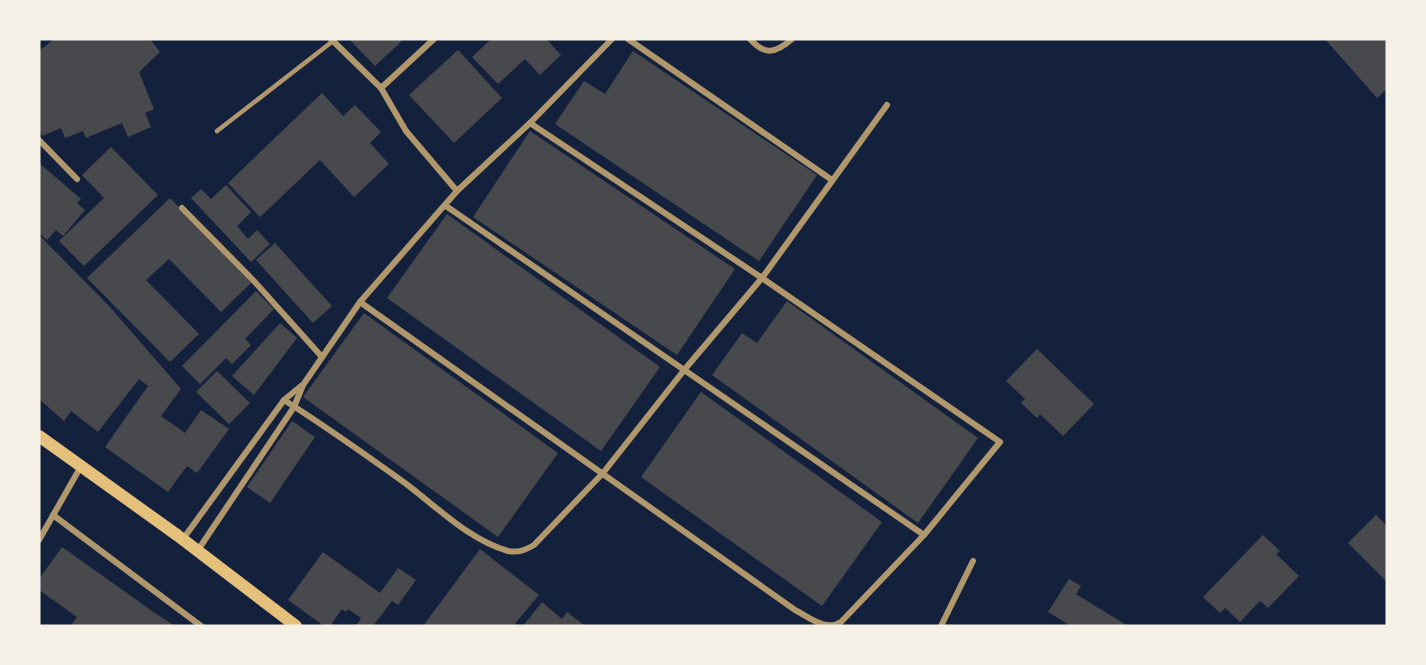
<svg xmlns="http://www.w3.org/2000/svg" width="1426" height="665" font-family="'PT Sans',sans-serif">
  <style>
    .building { fill: #48494c }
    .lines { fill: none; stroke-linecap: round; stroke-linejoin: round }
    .service { stroke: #b1986c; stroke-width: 4.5 }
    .minor { stroke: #b1986c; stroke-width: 6 }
    .secondary { stroke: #e5c07b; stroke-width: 12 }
  </style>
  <rect width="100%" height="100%" fill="#14213d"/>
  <g class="building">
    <polygon points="54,39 150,39 160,52 139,72 154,109 145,113 151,127 128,137 122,123 86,138 83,131 65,138 61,128 42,136 39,129 39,51"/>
    <polygon points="349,39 404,39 375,66"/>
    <polygon points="491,39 546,39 561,55 540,75 525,59 498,84 472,57"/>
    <polygon points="1325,39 1387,39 1387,89 1377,98"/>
    <polygon points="458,50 502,98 454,143 409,95"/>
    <polygon points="633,51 817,175 759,261 555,124 584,81 605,94"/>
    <polygon points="322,93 343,116 355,105 381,132 370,143 389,164 354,197 320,160 260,217 228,183"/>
    <polygon points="530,131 735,269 677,355 473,217"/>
    <polygon points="111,147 158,195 84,266 59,241 104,198 82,175"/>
    <polygon points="39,163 81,199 77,203 85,210 63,236 56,230 47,240 39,233"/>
    <polygon points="226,185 251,212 237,226 248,239 257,230 270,244 251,262 191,198 201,189 211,199"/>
    <polygon points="170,198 252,282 221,312 169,259 146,280 199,334 170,362 87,278"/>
    <polygon points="447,214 660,367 601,451 387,298"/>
    <polygon points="39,235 110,307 181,389 161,416 185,433 201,410 229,429 197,473 187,466 168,492 105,447 148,386 139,379 98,432 71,411 64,421 39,399"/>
    <polygon points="275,243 332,306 313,323 256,260"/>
    <polygon points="256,291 274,309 245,339 251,345 232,364 226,358 200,384 182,366"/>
    <polygon points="787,301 978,438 918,523 712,375 742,333 757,343"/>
    <polygon points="364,313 558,453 498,537 303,397"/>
    <polygon points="280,323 297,338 254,395 232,376"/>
    <polygon points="1037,349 1094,404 1063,436 1040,414 1037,418 1021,403 1025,399 1006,381"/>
    <polygon points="217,371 250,403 229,424 196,392"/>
    <polygon points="701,392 882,522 822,606 641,477"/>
    <polygon points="292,421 315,437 270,503 247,487"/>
    <polygon points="1376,515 1387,526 1387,582 1348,543"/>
    <polygon points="1263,535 1280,551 1276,554 1299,576 1268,608 1260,601 1240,622 1225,608 1220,613 1203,597"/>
    <polygon points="62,547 155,613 175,626 75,626 72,624 77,617 39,590 39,579"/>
    <polygon points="480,549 539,595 513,626 423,626"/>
    <polygon points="323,552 380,593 398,568 416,580 398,605 392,601 373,626 356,626 361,618 348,609 346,612 342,609 330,626 324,626 288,600"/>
    <polygon points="1069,579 1081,586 1076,594 1128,626 1071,626 1048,612"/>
    <polygon points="542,602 562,619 567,612 585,626 523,626"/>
  </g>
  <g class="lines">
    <polyline class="service" points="217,131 333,41"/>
    <g class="minor">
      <polyline points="331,39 381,88 406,131 457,191"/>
      <polyline points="628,39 832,180"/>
      <path d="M750,39C765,56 776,53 792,39"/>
      <polyline points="381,88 434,39"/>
      <polyline points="39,140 77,179"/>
      <polyline points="446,206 924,535"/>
      <polyline points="182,208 253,280 322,357"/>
      <path d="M360,302L795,610C809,617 826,632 841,622L924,535L1000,442L762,278L530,123"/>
      <path d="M284,400C325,426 366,455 405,483C437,507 469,540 508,551C519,553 525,550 534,545L603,473L685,369L762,278L887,105"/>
      <polyline points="53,515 201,626"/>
      <polyline points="183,539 284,400 301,386"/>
      <polyline points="39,540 80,468"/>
      <polyline points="198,550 294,407 303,385 360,302 457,191 530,123 612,39"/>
      <polyline points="941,626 973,561"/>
    </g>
    <polyline class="secondary" points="39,436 177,535 296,626"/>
  </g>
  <rect width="1426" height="665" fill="none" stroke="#f6f1e7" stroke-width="81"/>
</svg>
